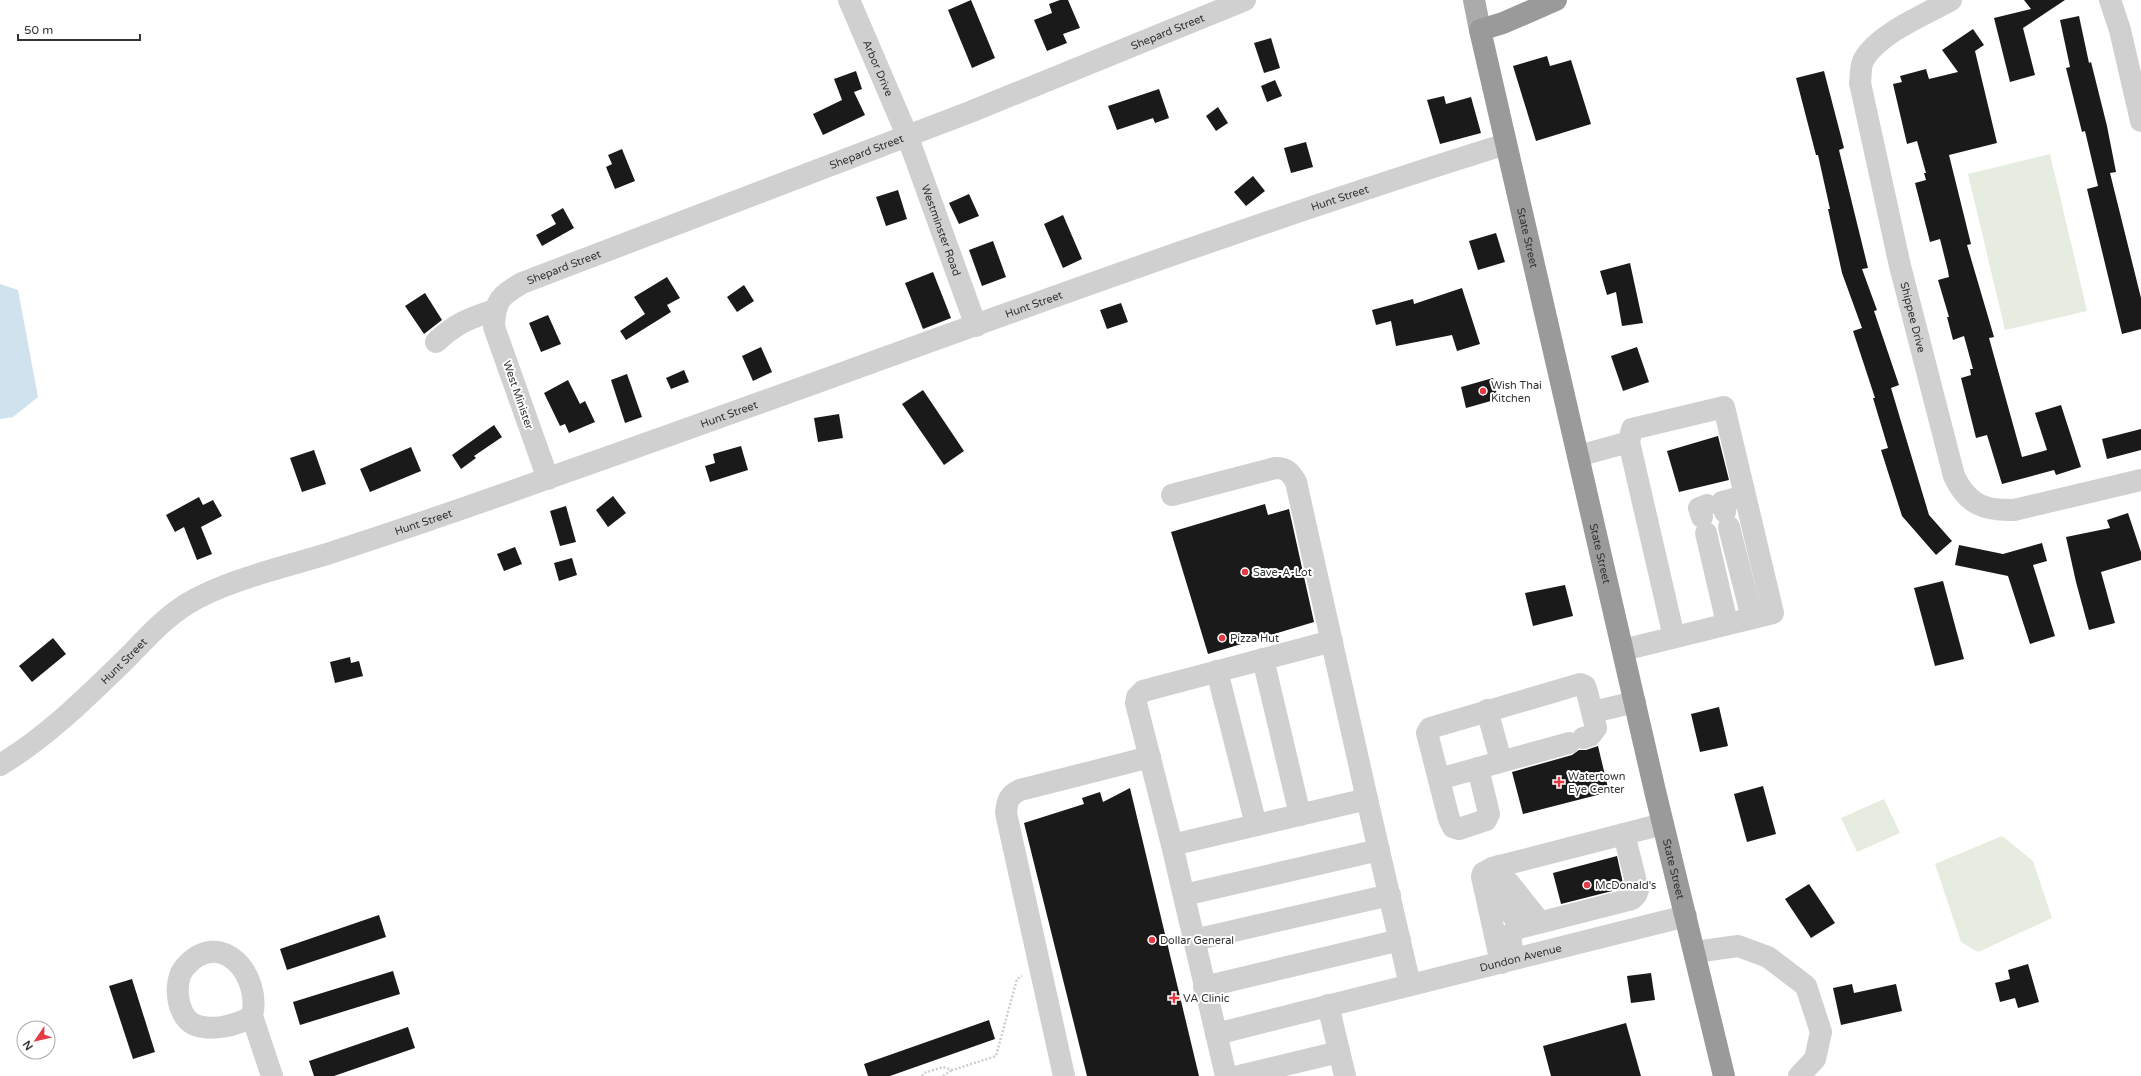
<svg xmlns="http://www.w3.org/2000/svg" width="2141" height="1076" font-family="'Varela Round',sans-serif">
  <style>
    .green { fill: #e6ecdf }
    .water { fill: #cfe2ee }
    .building { fill: #1a1a1a }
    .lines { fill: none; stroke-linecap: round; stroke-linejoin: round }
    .path { stroke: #cdcdcd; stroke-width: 2.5; stroke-dasharray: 2 2; stroke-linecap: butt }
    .minor { stroke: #d0d0d0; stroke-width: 22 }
    .major { stroke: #ababab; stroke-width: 22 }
    .highway { stroke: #9a9a9a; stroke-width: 22 }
    .poi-dot { fill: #e63946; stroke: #fff; stroke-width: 1.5 }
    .labels { text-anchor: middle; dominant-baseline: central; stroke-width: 4; stroke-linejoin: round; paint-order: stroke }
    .street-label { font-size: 11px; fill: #333; stroke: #fff }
    .poi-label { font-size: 11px; fill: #333; stroke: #fff; text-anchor: start }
  </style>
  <rect width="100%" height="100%" fill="#fff"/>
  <g class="green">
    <polygon points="2050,154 2087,311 2005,330 1968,174"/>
    <polygon points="1884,799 1900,833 1857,852 1841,818"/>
    <polygon points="2002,836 2033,861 2052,918 1978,952 1961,942 1935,864"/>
  </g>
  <polygon class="water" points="0,284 18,290 38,397 13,417 0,419"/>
  <g class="building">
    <polygon points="971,0 995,58 972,68 948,10"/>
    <polygon points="1060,0 1068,0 1080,28 1063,34 1067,43 1047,51 1034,20 1052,13 1049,4"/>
    <polygon points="2024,0 2065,0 2023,28 2035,75 2010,82 1994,18 2031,9"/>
    <polygon points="2079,16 2089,63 2091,62 2107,126 2116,172 2110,173 2141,298 2141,329 2122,334 2087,189 2098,186 2085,131 2082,132 2066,68 2070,67 2060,20"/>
    <polygon points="1973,29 1984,45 1975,51 1997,143 1949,155 1971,244 1967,245 1994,337 1989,338 2022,457 2047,450 2035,413 2061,405 2081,467 2056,475 2054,470 2002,484 1987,435 1976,438 1961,378 1971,375 1970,369 1973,369 1964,336 1953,340 1947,317 1949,317 1938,280 1949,277 1948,271 1940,239 1930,242 1915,183 1926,180 1924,173 1926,173 1917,141 1907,144 1893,84 1902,82 1900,76 1926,69 1929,79 1958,72 1942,50"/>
    <polygon points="1271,38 1280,68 1264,73 1254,43"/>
    <polygon points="1547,56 1550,66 1571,60 1591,124 1536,141 1513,66"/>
    <polygon points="856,71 862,89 854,92 865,115 823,135 813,114 842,100 834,79"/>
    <polygon points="1824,71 1844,148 1839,150 1868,268 1862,269 1877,310 1874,311 1899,385 1891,388 1929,515 1952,541 1936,555 1902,516 1881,450 1888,448 1873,398 1875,398 1853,331 1862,328 1842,273 1828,209 1830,209 1818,155 1816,155 1796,78"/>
    <polygon points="1275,80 1282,96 1267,102 1261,86"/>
    <polygon points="1159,89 1169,118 1155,123 1153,118 1117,130 1108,106"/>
    <polygon points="1444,96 1446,104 1471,97 1481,133 1440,144 1427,100"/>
    <polygon points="1218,107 1228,123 1216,131 1206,116"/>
    <polygon points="1306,142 1313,167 1291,173 1284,148"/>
    <polygon points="622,149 635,181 615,189 606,167 612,164 608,155"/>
    <polygon points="1253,176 1265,191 1246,206 1234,192"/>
    <polygon points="898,190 907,219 886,226 876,197"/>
    <polygon points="969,194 979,216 959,224 949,203"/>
    <polygon points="563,208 574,228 542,246 536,235 556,224 551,215"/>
    <polygon points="1063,215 1082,259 1063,268 1044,224"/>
    <polygon points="1496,233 1505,262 1478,270 1469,241"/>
    <polygon points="993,241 1006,277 982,286 969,250"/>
    <polygon points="1630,263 1643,323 1622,326 1616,292 1607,295 1600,271"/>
    <polygon points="933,272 951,318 923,329 905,283"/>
    <polygon points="667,277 680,298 667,305 671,312 626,340 620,331 645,314 634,297"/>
    <polygon points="744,285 754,301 737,312 727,297"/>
    <polygon points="1462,288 1480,344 1457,351 1452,335 1396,346 1391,321 1376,325 1372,310 1413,299 1414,304"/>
    <polygon points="425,293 442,320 424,334 405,306"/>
    <polygon points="1121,303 1128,322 1107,329 1100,310"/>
    <polygon points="548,315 561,344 541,352 529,323"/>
    <polygon points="761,347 772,372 753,381 742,356"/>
    <polygon points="1637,347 1649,382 1623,391 1611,356"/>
    <polygon points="684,370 689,382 671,389 666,378"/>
    <polygon points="627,374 642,417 625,423 611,380"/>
    <polygon points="1493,378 1498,399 1466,408 1461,387"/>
    <polygon points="568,380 580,404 585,401 595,422 569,433 565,424 560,426 544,393"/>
    <polygon points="923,390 964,451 944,465 902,404"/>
    <polygon points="839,414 843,438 818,442 814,418"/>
    <polygon points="494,425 502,437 474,456 476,458 461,469 452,455"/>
    <polygon points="2141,429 2141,450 2107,459 2102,439"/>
    <polygon points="1718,436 1729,480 1679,492 1667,451"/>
    <polygon points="741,446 748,470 710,482 705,466 715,463 713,454"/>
    <polygon points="411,447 421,471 370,492 360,469"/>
    <polygon points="314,450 326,484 302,492 290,458"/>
    <polygon points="613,496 626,513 608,527 596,510"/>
    <polygon points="199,497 203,505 213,500 222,516 201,527 212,554 197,560 184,527 175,532 166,515"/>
    <polygon points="1265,504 1268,515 1289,509 1314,622 1208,654 1171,532"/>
    <polygon points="566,506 576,542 560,546 550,511"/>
    <polygon points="2128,513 2141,552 2141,560 2101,572 2115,623 2089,630 2076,582 2066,537 2110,528 2107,520"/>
    <polygon points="2042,543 2047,561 2033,565 2055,636 2030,644 2008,576 1955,565 1959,545 2003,554"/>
    <polygon points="515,547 522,564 504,571 497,554"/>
    <polygon points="572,558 577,575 559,581 554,563"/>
    <polygon points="1943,581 1964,659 1935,666 1914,588"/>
    <polygon points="1565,585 1573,616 1533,626 1525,593"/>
    <polygon points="53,638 66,654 32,682 19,666"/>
    <polygon points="350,657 351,663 359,661 363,676 335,683 330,662"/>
    <polygon points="1719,707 1728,746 1700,752 1691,714"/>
    <polygon points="1598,746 1609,792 1523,814 1512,772 1572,755 1579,750 1586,750"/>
    <polygon points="1763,786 1776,834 1747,842 1734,794"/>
    <polygon points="1130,788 1199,1076 1087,1076 1024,823 1084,804 1082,798 1100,792 1103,802"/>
    <polygon points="1617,856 1624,888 1561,904 1553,873"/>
    <polygon points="1809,884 1835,923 1811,938 1785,899"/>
    <polygon points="379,915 386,937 287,970 280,949"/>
    <polygon points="2028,964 2039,1002 2018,1008 2015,998 2000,1002 1995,983 2010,979 2008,970"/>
    <polygon points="393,971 400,994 300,1025 293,1002"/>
    <polygon points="1651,973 1655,1000 1631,1003 1627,976"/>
    <polygon points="132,979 155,1052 133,1059 109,986"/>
    <polygon points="1852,984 1854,993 1896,984 1902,1011 1841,1025 1833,988"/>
    <polygon points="989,1020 995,1039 890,1076 868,1076 864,1064"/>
    <polygon points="1626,1023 1641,1076 1551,1076 1543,1046"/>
    <polygon points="408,1027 415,1048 334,1076 314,1076 309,1061"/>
  </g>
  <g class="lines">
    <g class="path">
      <polyline points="922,1076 924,1073 943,1067 953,1070 996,1056 1017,979 1022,976"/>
      <polyline points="943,1076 952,1070"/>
    </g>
    <g class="minor">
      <path id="s1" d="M849,0L907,135L976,326"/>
      <path id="s2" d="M1951,0C1925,15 1879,33 1864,59C1860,65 1861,76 1860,83L1900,266L1954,476C1967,504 1984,511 2014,510L2141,480"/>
      <polyline points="2110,0 2120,30 2141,121"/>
      <path d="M436,342C455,324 469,318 495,310"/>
      <polyline points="1578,456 1629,442"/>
      <path id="s3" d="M548,479L494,327C495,300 500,296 522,283L970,112L1245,0"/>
      <path d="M1172,495L1275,468C1287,468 1290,472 1296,482L1367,799"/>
      <polyline points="1725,512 1722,502 1744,496"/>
      <polyline points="1702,517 1699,508 1707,505"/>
      <polyline points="1729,527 1752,618"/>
      <polyline points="1706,533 1727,623"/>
      <polyline points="1623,650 1773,613 1724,407 1632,429 1629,442 1674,637"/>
      <polyline points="1263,659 1300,815"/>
      <polyline points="1217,671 1256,825"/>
      <polyline points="1487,710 1501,761"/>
      <polyline points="1593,712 1635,702"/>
      <path id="s4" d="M0,765C47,737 87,697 126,659C145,640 164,618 187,604C223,581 285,567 327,554C401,530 474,505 546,479C866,367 1182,245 1506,144"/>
      <polyline points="1478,768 1489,814 1486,820 1459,829 1453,827 1449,819 1427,733 1430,728 1580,684 1585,686 1587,692 1596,728 1590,736 1583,738"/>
      <polyline points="1439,779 1569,743"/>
      <polyline points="1172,845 1367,799 1410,985"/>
      <polyline points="1499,866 1507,908 1514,917 1527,925"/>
      <polyline points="1502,880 1509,883 1540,922"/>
      <polyline points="1184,895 1379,850"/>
      <polyline points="1194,940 1390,895"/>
      <polyline points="1695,952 1738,946 1768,957 1806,986 1821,1032 1815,1059 1799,1076"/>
      <polyline points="1514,959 1510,937 1515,929 1632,899 1636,895 1638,890 1624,834"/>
      <polyline points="1501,963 1482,877 1483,873 1492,868 1663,824"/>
      <polyline points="1204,987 1400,940"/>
      <polyline points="1328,1005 1345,1076"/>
      <path d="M252,1016C237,1026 210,1032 193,1024C176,1015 173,980 185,967C221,926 262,976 252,1016L272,1076"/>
      <path id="s5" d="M1216,1034L1686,916"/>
      <path d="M1064,1076L1006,813C1007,801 1009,795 1020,790L1150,757"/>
      <polyline points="1226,1076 1172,845 1136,703 1137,697 1143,691 1332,641"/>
      <polyline points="1239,1076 1339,1052"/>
    </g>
    <polyline class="major" points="1474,0 1480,30"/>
    <path class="highway" id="s6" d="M1556,0L1503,23L1480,30L1655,791L1724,1076"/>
  </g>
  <g class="poi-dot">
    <circle cx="1483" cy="391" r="4"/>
    <circle cx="1245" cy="572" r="4"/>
    <circle cx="1222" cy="638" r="4"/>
    <path d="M1557 776h4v4h4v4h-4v4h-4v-4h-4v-4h4z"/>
    <circle cx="1587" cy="885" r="4"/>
    <circle cx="1152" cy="940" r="4"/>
    <path d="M1172 992h4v4h4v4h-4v4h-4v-4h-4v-4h4z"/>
  </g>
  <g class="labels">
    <g class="street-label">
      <text stroke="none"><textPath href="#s3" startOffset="910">Shepard Street</textPath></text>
      <text stroke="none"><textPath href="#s1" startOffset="74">Arbor Drive</textPath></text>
      <text stroke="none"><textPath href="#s3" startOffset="586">Shepard Street</textPath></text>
      <text stroke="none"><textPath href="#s4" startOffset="1470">Hunt Street</textPath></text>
      <text stroke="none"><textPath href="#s1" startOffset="248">Westminster Road</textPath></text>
      <text stroke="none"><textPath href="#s6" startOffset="295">State Street</textPath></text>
      <text stroke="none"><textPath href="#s3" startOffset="262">Shepard Street</textPath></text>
      <text stroke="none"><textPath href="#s4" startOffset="1146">Hunt Street</textPath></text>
      <text stroke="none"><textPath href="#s2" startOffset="371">Shippee Drive</textPath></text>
      <text transform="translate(518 395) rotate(71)">West Minister</text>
      <text stroke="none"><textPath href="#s4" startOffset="822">Hunt Street</textPath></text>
      <text stroke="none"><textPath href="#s4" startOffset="498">Hunt Street</textPath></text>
      <text stroke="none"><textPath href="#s6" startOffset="619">State Street</textPath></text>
      <text stroke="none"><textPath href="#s4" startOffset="162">Hunt Street</textPath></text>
      <text stroke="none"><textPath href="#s6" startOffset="943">State Street</textPath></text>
      <text stroke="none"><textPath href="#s5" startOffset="314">Dundon Avenue</textPath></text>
    </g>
    <g class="poi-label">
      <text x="1491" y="385">Wish Thai<tspan x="1491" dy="13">Kitchen</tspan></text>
      <text x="1253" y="572">Save-A-Lot</text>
      <text x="1230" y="638">Pizza Hut</text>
      <text x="1568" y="776">Watertown<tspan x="1568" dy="13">Eye Center</tspan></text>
      <text x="1595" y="885">McDonald's</text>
      <text x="1160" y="940">Dollar General</text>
      <text x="1183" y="998">VA Clinic</text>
    </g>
  </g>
  <g transform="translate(36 1040) rotate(236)"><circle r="19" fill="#ffffff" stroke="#adadad"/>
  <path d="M0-3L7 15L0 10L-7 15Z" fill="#e63946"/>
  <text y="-6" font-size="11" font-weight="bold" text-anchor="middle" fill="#333333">N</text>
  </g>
  <path d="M18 34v6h122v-6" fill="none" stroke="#333333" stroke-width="2"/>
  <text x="24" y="34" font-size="12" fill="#333333" stroke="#ffffff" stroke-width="3" paint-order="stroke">50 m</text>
</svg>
